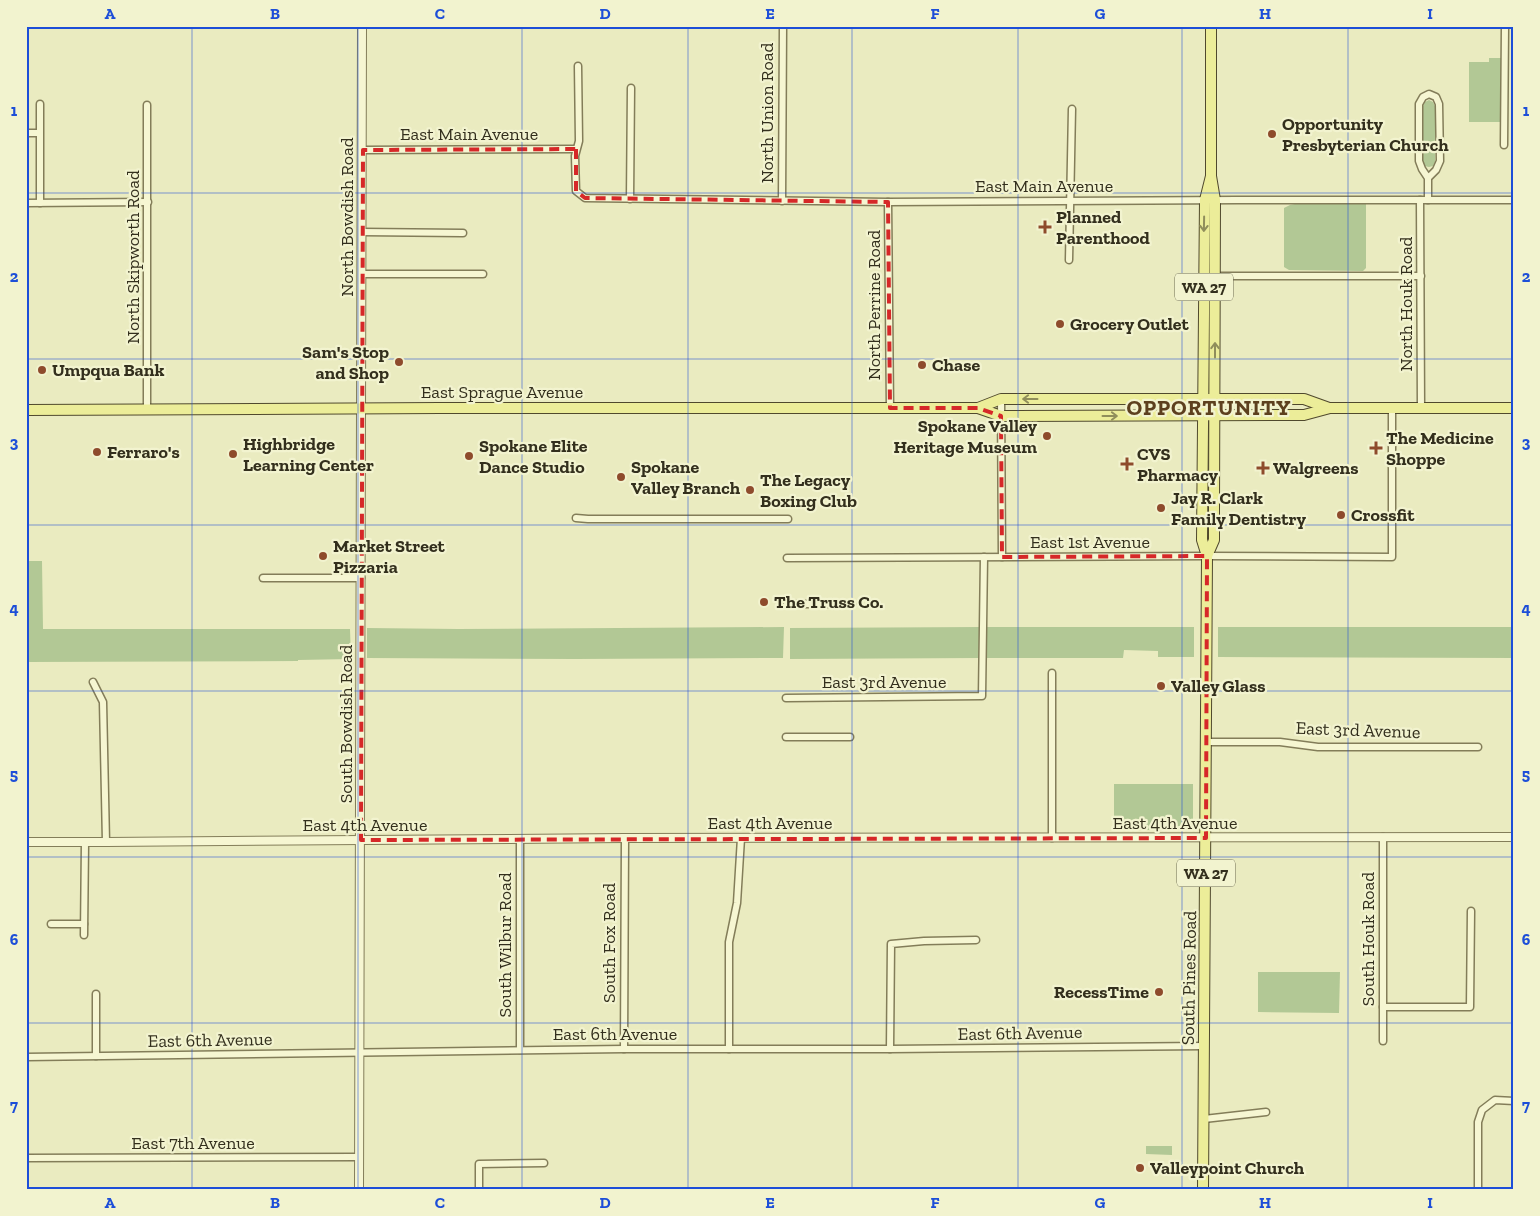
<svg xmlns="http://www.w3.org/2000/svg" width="1540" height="1216" font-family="'Zilla Slab',serif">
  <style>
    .green { fill: #b2c895 }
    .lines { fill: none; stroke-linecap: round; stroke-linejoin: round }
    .minor-casing { stroke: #837d59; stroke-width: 9 }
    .tertiary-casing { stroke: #837d59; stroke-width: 10 }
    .primary-casing { stroke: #50492d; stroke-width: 12 }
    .minor { stroke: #f6f6d2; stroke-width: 6 }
    .tertiary { stroke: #f6f6d2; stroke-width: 8 }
    .primary { stroke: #eced99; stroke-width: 10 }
    .oneway { stroke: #908e5b }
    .marked { fill: none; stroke: #d62828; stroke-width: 4; stroke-dasharray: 10 6; stroke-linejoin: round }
    .grid { fill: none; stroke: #1d4ed8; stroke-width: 1; stroke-opacity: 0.55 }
    .poi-dot { fill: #8e4b2c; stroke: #f2f3cf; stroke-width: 2 }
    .labels { text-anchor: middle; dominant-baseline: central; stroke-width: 4.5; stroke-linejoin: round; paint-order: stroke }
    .shield { fill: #f2f3cf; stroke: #6c6a52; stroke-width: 1 }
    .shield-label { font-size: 16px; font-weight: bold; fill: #332f1d }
    .street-label { font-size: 18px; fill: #332f1d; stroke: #f2f3cf }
    .poi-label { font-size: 18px; font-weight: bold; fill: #332f1d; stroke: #f2f3cf; text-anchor: start }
    .district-label { font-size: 22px; font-weight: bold; letter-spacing: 1px; fill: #5d401e; stroke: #f2f3cf }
    .neatline { fill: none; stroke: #1d4ed8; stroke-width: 2 }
    .grid-label { font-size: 16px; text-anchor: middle; font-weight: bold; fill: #1d4ed8 }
  </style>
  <rect width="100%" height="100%" fill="#eaebc0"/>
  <g class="green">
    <polygon points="1489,58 1501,58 1501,122 1469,122 1469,62 1489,62"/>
    <polygon points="1429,100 1433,102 1435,106 1435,162 1433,166 1429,167 1424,166 1422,161 1423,106 1425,102"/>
    <polygon points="1305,202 1366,202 1366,268 1363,271 1289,270 1284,267 1284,208 1290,205"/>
    <polygon points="26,561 42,561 43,629 350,629 351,659 298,660 298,661 26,662"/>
    <polygon points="784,627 783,658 575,659 367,658 367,628 458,629"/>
    <polygon points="979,627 979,658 790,659 790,628"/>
    <polygon points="986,627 1194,627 1194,657 1158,657 1158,651 1124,650 1123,658 986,658"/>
    <polygon points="1218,627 1514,627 1514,658 1218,657"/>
    <polygon points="1114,784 1193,784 1193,823 1191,827 1187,830 1114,830"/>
    <polygon points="1258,972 1340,972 1339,1013 1258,1012"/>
    <polygon points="1146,1146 1172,1146 1172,1155 1146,1154"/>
  </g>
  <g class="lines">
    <defs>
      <g id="minor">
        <polyline points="578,66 579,141 575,156 576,191 585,198 888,202 1237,200 1514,200"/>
        <polyline points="40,104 40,203"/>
        <polyline points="147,105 147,409"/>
        <polyline points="26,133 39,133"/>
        <polyline points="1504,145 1505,26"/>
        <polyline points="363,150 576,149"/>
        <polyline points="630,199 631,88"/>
        <polyline points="1420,200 1421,408"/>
        <polyline points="1428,200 1428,178 1422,169 1419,161 1419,104 1423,97 1429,94 1436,97 1439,104 1440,161 1436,170 1428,178"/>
        <polyline points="782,201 783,26"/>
        <polyline points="888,202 890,408"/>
        <polyline points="26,203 148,202"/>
        <polyline points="362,232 463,233"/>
        <polyline points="1069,260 1072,109"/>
        <polyline points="362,274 483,274"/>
        <polyline points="1215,276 1421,276"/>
        <polyline points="1001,399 1002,557"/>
        <polyline points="576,518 588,519 788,519"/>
        <polyline points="787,558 1207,556 1392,557 1392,408"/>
        <polyline points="263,578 361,578"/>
        <polyline points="787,604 852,604"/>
        <polyline points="93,682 103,702 106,842"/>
        <polyline points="786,698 982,696 984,557"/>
        <polyline points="786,737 850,737"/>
        <polyline points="1206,742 1280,742 1318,747 1478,747"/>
        <polyline points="1052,838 1052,673"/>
        <polyline points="51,924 84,924"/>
        <polyline points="84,935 85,842"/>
        <polyline points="96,994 96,1056"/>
        <polyline points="1383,1007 1470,1007 1471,911"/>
        <polyline points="1383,1041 1383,837"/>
        <polyline points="624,1049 625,838"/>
        <polyline points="729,1049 729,942 737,903 741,838"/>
        <polyline points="890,1049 891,944 924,941 976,940"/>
        <polyline points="520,1050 520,839"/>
        <polyline points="26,1057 624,1049 890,1049 1204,1046"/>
        <polyline points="1204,1119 1266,1112"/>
        <polyline points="26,1158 359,1157"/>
        <polyline points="479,1190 479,1164 544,1163"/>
        <polyline points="1478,1190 1478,1122 1482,1110 1495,1100 1514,1101"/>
      </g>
      <g id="tertiary">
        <polyline points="26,842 106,842 625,838 1514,837"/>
        <polyline points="359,1190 362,26"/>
      </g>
      <g id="primary">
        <polyline points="978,408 1001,399 1304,399 1329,408"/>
        <polyline points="26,410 440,408 978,408 1001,416 1304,415 1330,408 1514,408"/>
        <polyline points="1207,556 1214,540 1214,508 1215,200 1211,176 1211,26"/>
        <polyline points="1203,1190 1207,556 1202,540 1205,200 1211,176"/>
      </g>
    </defs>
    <use href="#minor" class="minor-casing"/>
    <use href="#tertiary" class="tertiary-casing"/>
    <use href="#primary" class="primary-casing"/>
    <use href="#minor" class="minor"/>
    <use href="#tertiary" class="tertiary"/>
    <use href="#primary" class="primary"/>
  </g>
  <defs><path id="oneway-shaft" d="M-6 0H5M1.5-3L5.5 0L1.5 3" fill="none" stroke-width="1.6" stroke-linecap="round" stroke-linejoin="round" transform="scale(1.25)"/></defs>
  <g class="oneway">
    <use href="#oneway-shaft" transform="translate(1204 224) rotate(91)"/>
    <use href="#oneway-shaft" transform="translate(1215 350) rotate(-90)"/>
    <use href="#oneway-shaft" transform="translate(1030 399) rotate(180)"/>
    <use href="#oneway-shaft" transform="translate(1110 416)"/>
  </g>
  <path class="marked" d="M576,149V191L585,198L888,202L890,408H978L1001,416L1002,557L1207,556L1206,838L361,840L363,150Z"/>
  <path class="grid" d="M192,26V1190M358,26V1190M522,26V1190M688,26V1190M852,26V1190M1018,26V1190M1182,26V1190M1348,26V1190M26,193H1514M26,359H1514M26,525H1514M26,691H1514M26,857H1514M26,1023H1514"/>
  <g class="poi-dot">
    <circle cx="1272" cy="134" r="5"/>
    <path d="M1042.5 219.5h5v5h5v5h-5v5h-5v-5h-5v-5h5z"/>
    <circle cx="1060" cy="324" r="5"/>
    <circle cx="399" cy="362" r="5"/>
    <circle cx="922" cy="365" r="5"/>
    <circle cx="42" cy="370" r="5"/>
    <circle cx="1047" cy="436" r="5"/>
    <path d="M1373.5 440.5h5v5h5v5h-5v5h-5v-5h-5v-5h5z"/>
    <circle cx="97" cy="452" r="5"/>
    <circle cx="233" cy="454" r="5"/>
    <circle cx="469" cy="456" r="5"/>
    <path d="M1124.5 456.5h5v5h5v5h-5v5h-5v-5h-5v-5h5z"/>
    <path d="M1260.5 460.5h5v5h5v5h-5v5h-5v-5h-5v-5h5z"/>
    <circle cx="621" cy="477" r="5"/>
    <circle cx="750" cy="490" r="5"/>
    <circle cx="1161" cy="508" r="5"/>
    <circle cx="1341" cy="515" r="5"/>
    <circle cx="323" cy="556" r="5"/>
    <circle cx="764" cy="602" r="5"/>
    <circle cx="1161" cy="686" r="5"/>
    <circle cx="1159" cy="992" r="5"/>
    <circle cx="1140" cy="1168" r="5"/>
  </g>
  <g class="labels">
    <g class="shield">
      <rect x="1175" y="273.5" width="58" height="27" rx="4"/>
      <rect x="1177" y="859.5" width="58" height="27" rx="4"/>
    </g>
    <g class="shield-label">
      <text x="1204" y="287">WA 27</text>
      <text x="1206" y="873">WA 27</text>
    </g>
    <g class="street-label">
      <text transform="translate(767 113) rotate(-90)">North Union Road</text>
      <text x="469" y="134">East Main Avenue</text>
      <text x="1044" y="186">East Main Avenue</text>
      <text transform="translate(347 217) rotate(-90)">North Bowdish Road</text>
      <text transform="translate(133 257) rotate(-90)">North Skipworth Road</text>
      <text transform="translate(1406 304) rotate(-90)">North Houk Road</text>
      <text transform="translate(874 305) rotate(-90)">North Perrine Road</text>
      <text x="502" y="392">East Sprague Avenue</text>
      <text x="1090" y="542">East 1st Avenue</text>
      <text x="884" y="682">East 3rd Avenue</text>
      <text transform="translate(346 724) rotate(-90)">South Bowdish Road</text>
      <text transform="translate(1358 730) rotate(2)">East 3rd Avenue</text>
      <text x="770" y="823">East 4th Avenue</text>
      <text x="1175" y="823">East 4th Avenue</text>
      <text x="365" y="825">East 4th Avenue</text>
      <text transform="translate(1368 939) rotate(-90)">South Houk Road</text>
      <text transform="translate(609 943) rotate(-90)">South Fox Road</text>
      <text transform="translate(505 945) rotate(-90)">South Wilbur Road</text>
      <text transform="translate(1189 978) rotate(-89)">South Pines Road</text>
      <text transform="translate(1020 1033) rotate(-1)">East 6th Avenue</text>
      <text x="615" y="1034">East 6th Avenue</text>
      <text transform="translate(210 1040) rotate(-1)">East 6th Avenue</text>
      <text x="193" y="1143">East 7th Avenue</text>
    </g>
    <g class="poi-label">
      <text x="1282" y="124">Opportunity<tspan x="1282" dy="21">Presbyterian Church</tspan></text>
      <text x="1056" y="217">Planned<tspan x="1056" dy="21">Parenthood</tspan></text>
      <text x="1070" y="324">Grocery Outlet</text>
      <text x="389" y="352" text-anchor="end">Sam's Stop<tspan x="389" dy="21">and Shop</tspan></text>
      <text x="932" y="365">Chase</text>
      <text x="52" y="370">Umpqua Bank</text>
      <text x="1037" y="426" text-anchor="end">Spokane Valley<tspan x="1037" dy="21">Heritage Museum</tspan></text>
      <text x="1386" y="438">The Medicine<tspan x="1386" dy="21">Shoppe</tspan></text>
      <text x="243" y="444">Highbridge<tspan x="243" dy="21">Learning Center</tspan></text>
      <text x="479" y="446">Spokane Elite<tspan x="479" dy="21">Dance Studio</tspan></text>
      <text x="107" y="452">Ferraro's</text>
      <text x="1137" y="454">CVS<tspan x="1137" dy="21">Pharmacy</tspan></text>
      <text x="631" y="467">Spokane<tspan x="631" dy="21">Valley Branch</tspan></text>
      <text x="1273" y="468">Walgreens</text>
      <text x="760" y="480">The Legacy<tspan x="760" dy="21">Boxing Club</tspan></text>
      <text x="1171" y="498">Jay R. Clark<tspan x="1171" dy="21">Family Dentistry</tspan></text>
      <text x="1351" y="515">Crossfit</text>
      <text x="333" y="546">Market Street<tspan x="333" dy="21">Pizzaria</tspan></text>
      <text x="774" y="602">The Truss Co.</text>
      <text x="1171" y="686">Valley Glass</text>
      <text x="1149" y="992" text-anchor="end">RecessTime</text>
      <text x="1150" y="1168">Valleypoint Church</text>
    </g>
    <g class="district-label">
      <text x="1209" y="407">OPPORTUNITY</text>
    </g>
  </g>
  <rect width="1540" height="1216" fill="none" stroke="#f2f3cf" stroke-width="55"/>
  <rect x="28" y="28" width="1484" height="1160" class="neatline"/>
  <g class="grid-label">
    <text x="110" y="19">A</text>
    <text x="275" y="19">B</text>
    <text x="440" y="19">C</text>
    <text x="605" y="19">D</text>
    <text x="770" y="19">E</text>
    <text x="935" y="19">F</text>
    <text x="1100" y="19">G</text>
    <text x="1265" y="19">H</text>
    <text x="1430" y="19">I</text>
    <text x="14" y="116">1</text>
    <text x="1526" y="116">1</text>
    <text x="14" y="282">2</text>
    <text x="1526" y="282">2</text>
    <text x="14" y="448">3</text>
    <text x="1526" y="448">3</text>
    <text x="14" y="614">4</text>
    <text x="1526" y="614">4</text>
    <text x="14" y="780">5</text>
    <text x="1526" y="780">5</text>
    <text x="14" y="945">6</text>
    <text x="1526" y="945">6</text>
    <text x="14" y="1111">7</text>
    <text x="1526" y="1111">7</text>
    <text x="110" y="1208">A</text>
    <text x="275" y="1208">B</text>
    <text x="440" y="1208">C</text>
    <text x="605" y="1208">D</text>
    <text x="770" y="1208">E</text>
    <text x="935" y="1208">F</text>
    <text x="1100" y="1208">G</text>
    <text x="1265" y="1208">H</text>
    <text x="1430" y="1208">I</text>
  </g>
</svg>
